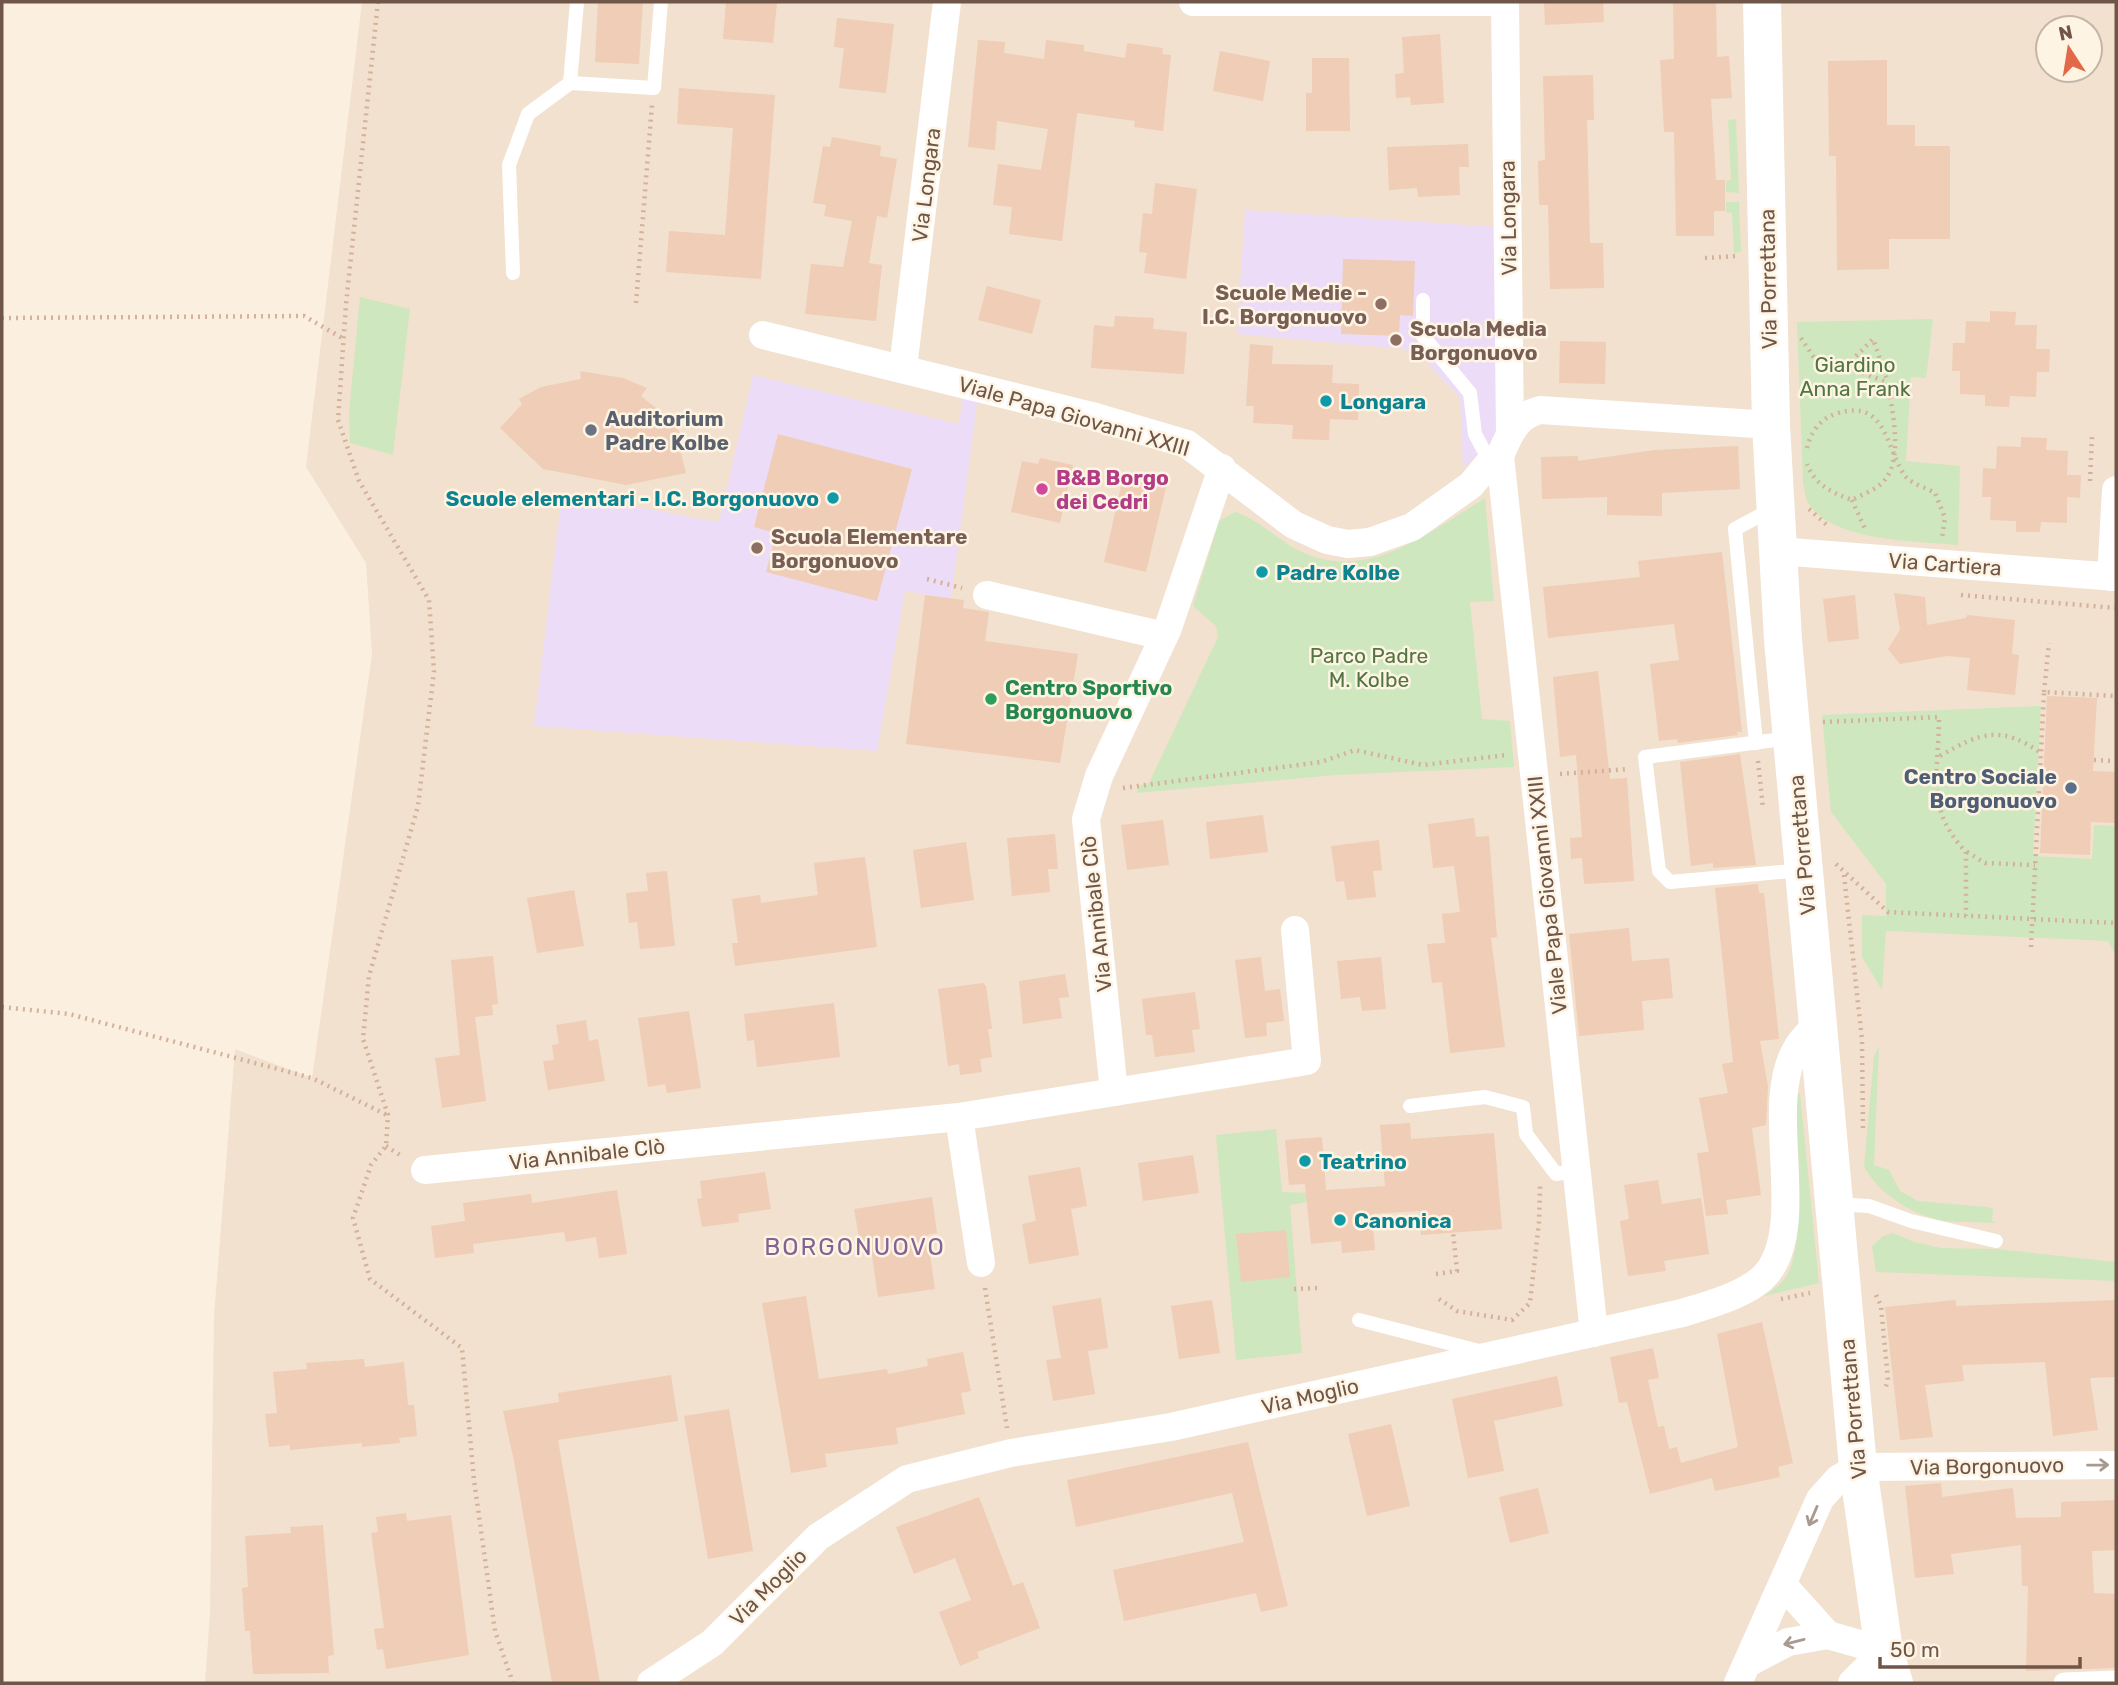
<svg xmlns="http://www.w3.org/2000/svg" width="2118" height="1685" font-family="Rubik,sans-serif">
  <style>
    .residential { fill: #f2e1ce; fill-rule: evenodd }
    .education { fill: #eddcf7 }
    .green { fill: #cfe7bf }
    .building { fill: #efcdb7 }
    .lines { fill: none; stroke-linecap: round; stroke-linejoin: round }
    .path { stroke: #d3b19b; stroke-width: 4.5; stroke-dasharray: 2 5; stroke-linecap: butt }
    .service { stroke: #fff; stroke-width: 14 }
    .pedestrian { stroke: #fff; stroke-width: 21 }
    .minor { stroke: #fff; stroke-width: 28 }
    .secondary { stroke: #fff; stroke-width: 38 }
    .oneway { stroke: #a99a91 }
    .education-dot { fill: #8d6e63; stroke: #fef4e4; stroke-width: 2.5 }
    .culture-dot { fill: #0f9aa8; stroke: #fef4e4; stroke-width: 2.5 }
    .worship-dot { fill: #6b7280; stroke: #fef4e4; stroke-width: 2.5 }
    .hotel-dot { fill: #d1479c; stroke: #fef4e4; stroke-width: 2.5 }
    .leisure-dot { fill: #2e9e5b; stroke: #fef4e4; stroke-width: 2.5 }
    .service-dot { fill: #5c6f8a; stroke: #fef4e4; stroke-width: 2.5 }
    .labels { text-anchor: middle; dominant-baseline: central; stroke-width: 5; stroke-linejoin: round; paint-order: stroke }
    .street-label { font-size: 21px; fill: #705648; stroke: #fef4e4 }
    .education-label { font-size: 21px; font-weight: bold; fill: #785e54; stroke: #fef4e4; text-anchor: start }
    .park-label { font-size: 21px; fill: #517641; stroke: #fef4e4 }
    .culture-label { font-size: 21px; font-weight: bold; fill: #0d838f; stroke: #fef4e4; text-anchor: start }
    .worship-label { font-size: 21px; font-weight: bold; fill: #5b616d; stroke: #fef4e4; text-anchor: start }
    .hotel-label { font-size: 21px; font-weight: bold; fill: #b23c85; stroke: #fef4e4; text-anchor: start }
    .leisure-label { font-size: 21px; font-weight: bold; fill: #27864d; stroke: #fef4e4; text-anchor: start }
    .service-label { font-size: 21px; font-weight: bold; fill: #4e5e75; stroke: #fef4e4; text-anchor: end }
    .quarter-label { font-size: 24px; letter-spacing: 2px; fill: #836393; stroke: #fef4e4 }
  </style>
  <rect width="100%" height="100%" fill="#fbf0df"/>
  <path class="residential" d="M362,2H2116V1683H205L210,1613L214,1316L235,1049L312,1078L372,654L366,563L306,467ZM2048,28H2090V70H2048Z"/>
  <g class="education">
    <polygon points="1245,210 1498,227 1502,430 1463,469 1460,398 1415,350 1237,334"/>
    <polygon points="753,375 959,424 965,384 979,388 951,599 905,591 877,751 534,726 562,493 719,522"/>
  </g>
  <g class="green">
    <polygon points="1736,119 1739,193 1726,192 1726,181 1731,180 1728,120"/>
    <polygon points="1726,202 1739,202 1741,252 1734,253 1732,213 1726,212"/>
    <polygon points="360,297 410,309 393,455 350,443 349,412"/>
    <path d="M1933,319L1926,378L1911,377L1906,461L1960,466L1958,545C1916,541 1834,542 1809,504C1805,499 1805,489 1803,483L1797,322Z"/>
    <path d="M1485,498L1494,601L1470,602L1482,719L1510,721L1514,767L1336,775L1137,793L1138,786L1149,783L1218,637L1216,626L1193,606L1219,521L1235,512C1261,520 1279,542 1304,553C1369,582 1431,531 1485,498Z"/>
    <polygon points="2041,706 2033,856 2092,859 2094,825 2116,826 2116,956 2108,941 1886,931 1882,990 1862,957 1862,915 1885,916 1886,924 1886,884 1831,812 1822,715"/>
    <path d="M1879,1046L1874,1165L1889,1170L1900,1191L1918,1201L1987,1207L1993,1209L1992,1221L1996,1223C1979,1222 1962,1223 1945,1221C1915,1217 1877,1193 1864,1166L1874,1056Z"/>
    <path d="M1800,1093L1819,1283L1764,1296C1775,1289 1786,1281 1790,1269C1806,1226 1796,1141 1796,1094Z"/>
    <polygon points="1276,1129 1282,1192 1309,1193 1307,1202 1290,1205 1302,1353 1236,1360 1216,1135"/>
    <polygon points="1893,1233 1914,1242 1941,1248 1996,1249 2116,1262 2116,1281 1876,1272 1872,1246 1883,1236"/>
  </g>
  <g class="building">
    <polygon points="598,2 643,2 639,64 595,62"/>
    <polygon points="726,2 777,2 773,43 723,39"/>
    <polygon points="1544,2 1603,2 1604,22 1545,25"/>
    <polygon points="1673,2 1716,2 1717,57 1729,56 1732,98 1711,99 1716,180 1725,180 1725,211 1714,211 1714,236 1676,236 1674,132 1664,132 1660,60 1674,59"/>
    <polygon points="837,18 894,24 886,93 839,88 844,48 834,47"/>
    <polygon points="1440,34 1444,103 1411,105 1410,97 1396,98 1395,74 1404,73 1402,37"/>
    <polygon points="978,40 1005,42 1004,53 1044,59 1046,40 1084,45 1084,51 1125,58 1127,43 1163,48 1162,54 1171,55 1163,131 1134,127 1135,121 1077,113 1062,241 1009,234 1012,207 993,205 998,164 1041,170 1048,129 997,121 995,150 968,147"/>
    <polygon points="1220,51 1270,61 1263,101 1213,91"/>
    <polygon points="1312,58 1349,58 1350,131 1306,131 1306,93 1312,93"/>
    <polygon points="1887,60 1887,125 1915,125 1915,146 1950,146 1950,239 1889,239 1889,269 1837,270 1836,156 1829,156 1828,61"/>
    <polygon points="1593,75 1594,120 1587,120 1590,243 1603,243 1604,288 1550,289 1548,205 1539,205 1538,161 1545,160 1543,76"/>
    <polygon points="679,88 775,95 761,279 666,272 669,231 725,235 733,128 677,124"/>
    <polygon points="832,137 881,146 880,156 897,159 887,218 877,216 869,263 882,265 876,321 805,314 811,264 843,267 852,221 824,216 826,205 813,203 823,146 830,147"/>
    <polygon points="1468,144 1469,167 1459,167 1460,195 1418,197 1417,188 1389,190 1387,147"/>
    <polygon points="1155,183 1197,189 1186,279 1144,273 1147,253 1139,252 1143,213 1152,214"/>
    <polygon points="1343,259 1415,261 1413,316 1400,315 1399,336 1341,334"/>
    <polygon points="987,286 1041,300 1032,334 978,320"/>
    <polygon points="1990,311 2016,312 2015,325 2037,325 2036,349 2050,349 2049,372 2037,372 2036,397 2010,396 2009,407 1985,406 1985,395 1960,394 1960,371 1952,371 1953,343 1965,343 1966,321 1990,322"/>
    <polygon points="1115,316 1154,318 1153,329 1187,332 1184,374 1091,368 1094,325 1114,327"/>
    <polygon points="1560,341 1606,342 1605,384 1559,383"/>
    <polygon points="1250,344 1273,346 1272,364 1333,365 1332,383 1359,384 1358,420 1330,419 1329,440 1292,439 1293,425 1253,423 1254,406 1246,406"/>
    <polygon points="580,371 623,378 647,388 641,396 672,421 687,443 679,446 686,473 626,485 543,469 500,428 522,404 519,399 541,387 581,379"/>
    <polygon points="778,434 912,469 877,601 766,572 776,533 754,527"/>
    <polygon points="2021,437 2047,438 2046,450 2068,451 2067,475 2081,475 2080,498 2067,497 2067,523 2041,522 2040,532 2016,532 2016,521 1990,520 1991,497 1982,497 1983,468 1996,469 1997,446 2021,447"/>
    <polygon points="1738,446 1740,489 1662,493 1662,516 1607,515 1607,497 1542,499 1541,457 1578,456 1578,461 1655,450"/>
    <polygon points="1040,458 1073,465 1060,523 1011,512 1022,461 1038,464"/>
    <polygon points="1123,478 1166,487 1146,572 1104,562"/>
    <polygon points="1722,552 1742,732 1737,732 1738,735 1678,743 1677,739 1659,741 1650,664 1679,660 1674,624 1548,638 1543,587 1640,577 1638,561"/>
    <polygon points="1894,593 1925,597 1927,625 1966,618 1967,615 2015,620 2012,654 2019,655 2015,695 1967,690 1970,658 1947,656 1900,664 1888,649 1900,630"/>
    <polygon points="925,595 964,600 963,608 989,612 985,641 1078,654 1060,763 906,744"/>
    <polygon points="1855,595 1859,639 1828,642 1823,599"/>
    <polygon points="1598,671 1610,779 1627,778 1634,881 1584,884 1582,858 1571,859 1570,838 1582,837 1576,755 1560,757 1553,677"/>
    <polygon points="2047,696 2097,698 2093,771 2116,772 2116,823 2091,822 2090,855 2040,853"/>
    <polygon points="1740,754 1756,865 1713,868 1713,863 1691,866 1680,762"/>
    <polygon points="1263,815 1268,852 1210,859 1206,822"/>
    <polygon points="1474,818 1476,837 1489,836 1497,937 1491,938 1505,1047 1450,1053 1442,982 1432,983 1427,944 1445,943 1442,914 1460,912 1454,866 1433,868 1428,824"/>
    <polygon points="1163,820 1169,865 1127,870 1121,825"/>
    <polygon points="1055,834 1058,869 1048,869 1050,892 1012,896 1007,838"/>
    <polygon points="1379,840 1382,870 1373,871 1376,897 1347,900 1344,881 1336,882 1331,846"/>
    <polygon points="966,842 974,900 921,908 913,850"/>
    <polygon points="865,857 877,947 735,966 732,943 738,943 732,899 760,895 761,903 818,895 814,863"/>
    <polygon points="667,871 675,946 640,949 637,922 629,923 626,893 648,891 646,873"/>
    <polygon points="1758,884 1759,893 1764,893 1779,1039 1760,1041 1768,1087 1766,1125 1752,1128 1761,1195 1726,1200 1728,1214 1706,1216 1697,1153 1709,1152 1699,1098 1728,1093 1722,1064 1733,1062 1715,888"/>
    <polygon points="574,890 584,946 537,953 527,898"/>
    <polygon points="1629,928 1632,961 1669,958 1673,998 1642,1001 1644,1030 1579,1036 1569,934"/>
    <polygon points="493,956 498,1004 492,1005 493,1015 475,1017 486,1101 442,1108 435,1058 460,1055 451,960"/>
    <polygon points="1261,957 1265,991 1280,989 1284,1021 1266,1023 1267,1036 1245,1038 1235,960"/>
    <polygon points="1381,957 1386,1009 1362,1011 1360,997 1341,999 1337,961"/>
    <polygon points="1065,974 1069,997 1059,998 1062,1018 1023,1024 1019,981"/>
    <polygon points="983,983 986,986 992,1029 988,1029 992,1057 980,1059 982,1072 960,1075 959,1064 948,1066 938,989"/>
    <polygon points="1195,992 1200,1029 1192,1030 1195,1052 1155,1057 1152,1035 1146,1035 1142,999"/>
    <polygon points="834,1003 840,1057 757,1067 754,1040 747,1041 744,1014"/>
    <polygon points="689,1011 701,1088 667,1093 665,1084 648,1087 638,1018"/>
    <polygon points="586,1020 589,1041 598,1039 605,1081 548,1090 543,1061 554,1060 552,1045 559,1044 556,1025"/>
    <polygon points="1410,1123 1411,1139 1494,1133 1502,1229 1421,1235 1419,1211 1372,1214 1375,1250 1342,1253 1341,1241 1311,1244 1305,1184 1289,1185 1285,1140 1322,1137 1326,1190 1385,1186 1380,1125"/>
    <polygon points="1193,1155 1199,1193 1143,1201 1138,1163"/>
    <polygon points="1080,1167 1087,1206 1071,1209 1079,1255 1029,1264 1022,1224 1036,1221 1028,1176"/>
    <polygon points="765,1172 771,1209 738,1214 739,1222 702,1227 697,1199 702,1198 700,1181"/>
    <polygon points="1658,1180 1662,1204 1701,1198 1709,1254 1664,1261 1666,1271 1628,1276 1620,1221 1629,1219 1624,1185"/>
    <polygon points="617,1190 627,1254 599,1258 596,1237 566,1242 564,1232 473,1244 474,1253 435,1258 431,1226 465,1221 463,1203 531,1194 532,1203"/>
    <polygon points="932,1197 937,1233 927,1235 935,1289 878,1297 870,1242 860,1243 854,1209"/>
    <polygon points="1286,1230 1290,1277 1241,1282 1236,1234"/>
    <polygon points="806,1296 819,1379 887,1369 888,1374 928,1366 927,1359 963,1352 971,1391 961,1393 965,1414 896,1428 898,1444 825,1454 827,1467 791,1473 762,1303"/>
    <polygon points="1101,1298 1108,1348 1088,1351 1095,1394 1053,1401 1046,1360 1061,1358 1052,1306"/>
    <polygon points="1212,1300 1220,1353 1179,1359 1171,1306"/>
    <polygon points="1956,1300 1956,1306 2116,1300 2116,1377 2090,1378 2098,1430 2053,1436 2045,1362 1962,1365 1964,1381 1925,1385 1933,1437 1900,1440 1885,1307"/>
    <polygon points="1762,1322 1793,1463 1778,1467 1780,1477 1715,1491 1712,1478 1650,1494 1627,1402 1619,1403 1610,1357 1653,1348 1659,1378 1648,1380 1658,1427 1664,1426 1669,1449 1677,1447 1681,1463 1738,1447 1717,1334"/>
    <polygon points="364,1359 365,1367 404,1362 408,1405 414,1405 417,1436 399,1438 400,1443 362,1447 362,1443 290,1450 290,1445 269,1447 265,1414 277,1413 273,1372 307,1369 306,1363"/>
    <polygon points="671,1375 678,1421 558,1440 600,1683 552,1683 514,1461 503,1411 559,1402 558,1393"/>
    <polygon points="1557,1376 1563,1406 1494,1421 1504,1471 1468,1478 1452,1399"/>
    <polygon points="729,1409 753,1551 708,1559 684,1416"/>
    <polygon points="1391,1424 1410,1506 1367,1516 1348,1434"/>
    <polygon points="1248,1442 1288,1606 1261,1612 1256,1593 1124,1621 1113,1570 1244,1542 1232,1493 1076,1527 1067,1480"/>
    <polygon points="1941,1483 1942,1497 2013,1488 2016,1518 2061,1517 2061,1502 2116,1500 2116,1550 2092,1551 2094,1593 2116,1594 2116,1668 2026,1671 2028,1586 2022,1586 2021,1545 1951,1554 1954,1574 1915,1578 1905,1486"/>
    <polygon points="1538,1488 1549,1533 1510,1543 1499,1497"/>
    <polygon points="979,1497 1013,1586 1023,1582 1040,1628 977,1652 979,1658 960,1666 939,1612 971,1600 955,1558 914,1574 896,1527"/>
    <polygon points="406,1513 407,1521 451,1515 469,1655 386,1669 383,1649 377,1650 374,1629 384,1628 371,1533 378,1532 376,1517"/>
    <polygon points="323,1525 334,1655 328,1656 329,1673 253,1674 250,1631 245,1631 242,1588 248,1587 245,1536 291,1533 290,1527"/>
  </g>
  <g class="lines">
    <g class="path">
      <polyline points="378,2 346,304 338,420 359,481 429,600 434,671 418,806 369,976 363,1039 388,1115 386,1146 371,1165 353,1218 370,1279 462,1348 474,1480 495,1631 513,1683"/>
      <polyline points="1705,258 1736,256"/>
      <polyline points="636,303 652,105"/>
      <polyline points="2,318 304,316 344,339"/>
      <path d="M1801,338L1818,364L1846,366L1888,383C1892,412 1905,462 1881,484C1873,491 1861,495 1852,500C1831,492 1815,485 1807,464"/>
      <polyline points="1846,366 1873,339 1888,382"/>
      <path d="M1807,448C1811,431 1821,418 1838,413C1888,398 1886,452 1906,477C1912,484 1927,488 1935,493L1945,518L1942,538"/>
      <polyline points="2090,481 2092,437"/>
      <polyline points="1852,500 1866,531"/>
      <polyline points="1809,509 1828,526"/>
      <polyline points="927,579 962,588"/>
      <polyline points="1961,595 2116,608"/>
      <polyline points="2044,692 2049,643"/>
      <path d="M1823,722L1939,717C1939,771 1924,808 1966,852V916"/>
      <path d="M1940,756C1981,732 2001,725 2041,753"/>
      <polyline points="2094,760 2116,761"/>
      <polyline points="1758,761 1763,808"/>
      <polyline points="1560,774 1628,769"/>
      <polyline points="1123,788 1321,762 1355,750 1423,765 1507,755"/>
      <polyline points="1967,852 1985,863 2035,865"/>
      <polyline points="1836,864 1888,912 2116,923"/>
      <polyline points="1844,875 1862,1040 1863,1131"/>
      <polyline points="2031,947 2044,692 2116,696"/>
      <polyline points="2,1007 69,1014 312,1078 387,1115"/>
      <polyline points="386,1146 403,1157"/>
      <polyline points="1436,1274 1457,1271 1453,1232"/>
      <polyline points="985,1288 1007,1428"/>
      <polyline points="1294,1289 1318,1288"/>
      <polyline points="1876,1295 1881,1306 1888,1380 1885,1389"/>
      <polyline points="1439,1299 1457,1311 1512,1320 1530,1303 1539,1222 1540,1186"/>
      <polyline points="1781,1299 1810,1293"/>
    </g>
    <g class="service">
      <polyline points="570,83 577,2"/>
      <polyline points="513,273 509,165 528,114 570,83 654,88 661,2"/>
      <polyline points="1423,300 1423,336 1470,393 1475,434 1490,462"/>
      <polyline points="1791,738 1645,757 1659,871 1670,882 1802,870"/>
      <polyline points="1756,743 1735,529 1772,509"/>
      <polyline points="1410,1106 1485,1097 1523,1107 1526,1134 1556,1174 1577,1170"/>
      <polyline points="1835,1204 1869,1206 1911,1221 1996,1241"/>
      <polyline points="1359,1320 1483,1352"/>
    </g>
    <polyline class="pedestrian" points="2064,1683 2116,1681"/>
    <g class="minor">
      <polyline points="1193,2 1505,2"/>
      <polyline points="1505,2 1510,433"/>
      <polyline points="763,335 1092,416 1187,444 1294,525 1327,540 1348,544 1370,542 1412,527 1471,485 1490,462 1500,456"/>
      <polyline points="903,368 947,2"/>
      <polyline points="1778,551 2116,577"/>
      <polyline points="2111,577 2116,490"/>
      <polyline points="987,595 1164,636"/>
      <polyline points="1114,1092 1086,819 1099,776 1168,628 1222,468"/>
      <polyline points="959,1117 981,1263"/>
      <polyline points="425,1170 959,1117 1307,1061 1295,930"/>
      <path d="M1594,1333L1500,456C1509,435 1516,416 1540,410L1771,425"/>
      <polyline points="1783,1585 1828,1635"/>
      <polyline points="1748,1663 1788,1642 1828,1635 1884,1651 1852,1683"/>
      <path d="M651,1683L712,1643L818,1537L907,1479L1011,1453L1171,1427L1682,1313C1708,1305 1751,1294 1768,1272C1808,1220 1762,1104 1797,1048C1802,1039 1811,1031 1818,1023"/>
      <polyline points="1738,1683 1820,1499 1838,1479 1858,1467 2116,1465"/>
    </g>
    <polyline class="secondary" points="1762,2 1771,425 1783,640 1858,1467 1884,1651 1894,1683"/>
  </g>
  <defs><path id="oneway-shaft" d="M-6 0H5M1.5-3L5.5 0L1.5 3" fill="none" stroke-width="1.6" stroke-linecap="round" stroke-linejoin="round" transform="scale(1.75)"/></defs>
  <g class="oneway">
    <use href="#oneway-shaft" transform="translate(2098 1465) rotate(-1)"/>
    <use href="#oneway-shaft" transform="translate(1813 1516) rotate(113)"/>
    <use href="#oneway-shaft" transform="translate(1794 1642) rotate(166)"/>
  </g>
  <g class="education-dot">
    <circle cx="1381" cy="304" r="7"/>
    <circle cx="1396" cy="340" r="7"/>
    <circle cx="757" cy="548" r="7"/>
  </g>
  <g class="culture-dot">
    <circle cx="1326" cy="401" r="7"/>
    <circle cx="833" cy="498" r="7"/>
    <circle cx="1262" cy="572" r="7"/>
    <circle cx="1305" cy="1161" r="7"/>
    <circle cx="1340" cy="1220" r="7"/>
  </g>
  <circle class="worship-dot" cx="591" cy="430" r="7"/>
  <circle class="hotel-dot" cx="1042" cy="489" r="7"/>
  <circle class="leisure-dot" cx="991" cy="699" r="7"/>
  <circle class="service-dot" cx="2071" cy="788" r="7"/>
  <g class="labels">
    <g class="street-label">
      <text transform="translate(926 185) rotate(-83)">Via Longara</text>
      <text transform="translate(1508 218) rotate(-91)">Via Longara</text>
      <text transform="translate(1768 279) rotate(-91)">Via Porrettana</text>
      <text transform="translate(1074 416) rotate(16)">Viale Papa Giovanni XXIII</text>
      <text transform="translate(1945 564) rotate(4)">Via Cartiera</text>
      <text transform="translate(1802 845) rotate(-95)">Via Porrettana</text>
      <text transform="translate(1547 895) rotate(-96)">Viale Papa Giovanni XXIII</text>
      <text transform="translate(1096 914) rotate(-96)">Via Annibale Clò</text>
      <text transform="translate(587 1154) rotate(-6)">Via Annibale Clò</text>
      <text transform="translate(1310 1396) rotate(-13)">Via Moglio</text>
      <text transform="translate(1853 1409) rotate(-95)">Via Porrettana</text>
      <text transform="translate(1987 1466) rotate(-1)">Via Borgonuovo</text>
      <text transform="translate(768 1587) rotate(-45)">Via Moglio</text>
    </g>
    <g class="education-label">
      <text x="1367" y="292" text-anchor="end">Scuole Medie -<tspan x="1367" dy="24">I.C. Borgonuovo</tspan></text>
      <text x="1410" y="328">Scuola Media<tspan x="1410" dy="24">Borgonuovo</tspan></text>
      <text x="771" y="536">Scuola Elementare<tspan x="771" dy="24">Borgonuovo</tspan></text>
    </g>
    <g class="park-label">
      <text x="1855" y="364">Giardino<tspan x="1855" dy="24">Anna Frank</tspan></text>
      <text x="1369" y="655">Parco Padre<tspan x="1369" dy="24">M. Kolbe</tspan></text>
    </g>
    <g class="culture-label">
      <text x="1340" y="401">Longara</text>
      <text x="819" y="498" text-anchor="end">Scuole elementari - I.C. Borgonuovo</text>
      <text x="1276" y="572">Padre Kolbe</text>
      <text x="1319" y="1161">Teatrino</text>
      <text x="1354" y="1220">Canonica</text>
    </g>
    <g class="worship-label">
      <text x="605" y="418">Auditorium<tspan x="605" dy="24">Padre Kolbe</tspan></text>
    </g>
    <g class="hotel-label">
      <text x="1056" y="477">B&amp;B Borgo<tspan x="1056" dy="24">dei Cedri</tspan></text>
    </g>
    <g class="leisure-label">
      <text x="1005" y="687">Centro Sportivo<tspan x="1005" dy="24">Borgonuovo</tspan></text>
    </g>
    <g class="service-label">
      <text x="2057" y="776">Centro Sociale<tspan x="2057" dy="24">Borgonuovo</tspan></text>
    </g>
    <g class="quarter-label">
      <text x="855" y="1247">BORGONUOVO</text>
    </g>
  </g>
  <rect width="2118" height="1685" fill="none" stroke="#705648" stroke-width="7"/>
  <g transform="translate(2069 49) rotate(348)"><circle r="33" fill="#fef4e4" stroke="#c5b5a6" stroke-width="2"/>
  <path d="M0-5L12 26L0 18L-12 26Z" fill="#e26847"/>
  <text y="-10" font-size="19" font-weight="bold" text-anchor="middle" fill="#705648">N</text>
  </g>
  <path d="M1880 1657v10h200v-10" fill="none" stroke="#705648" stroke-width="3.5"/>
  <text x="1890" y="1657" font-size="21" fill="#705648" stroke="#fef4e4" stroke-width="5" paint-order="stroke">50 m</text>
</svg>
